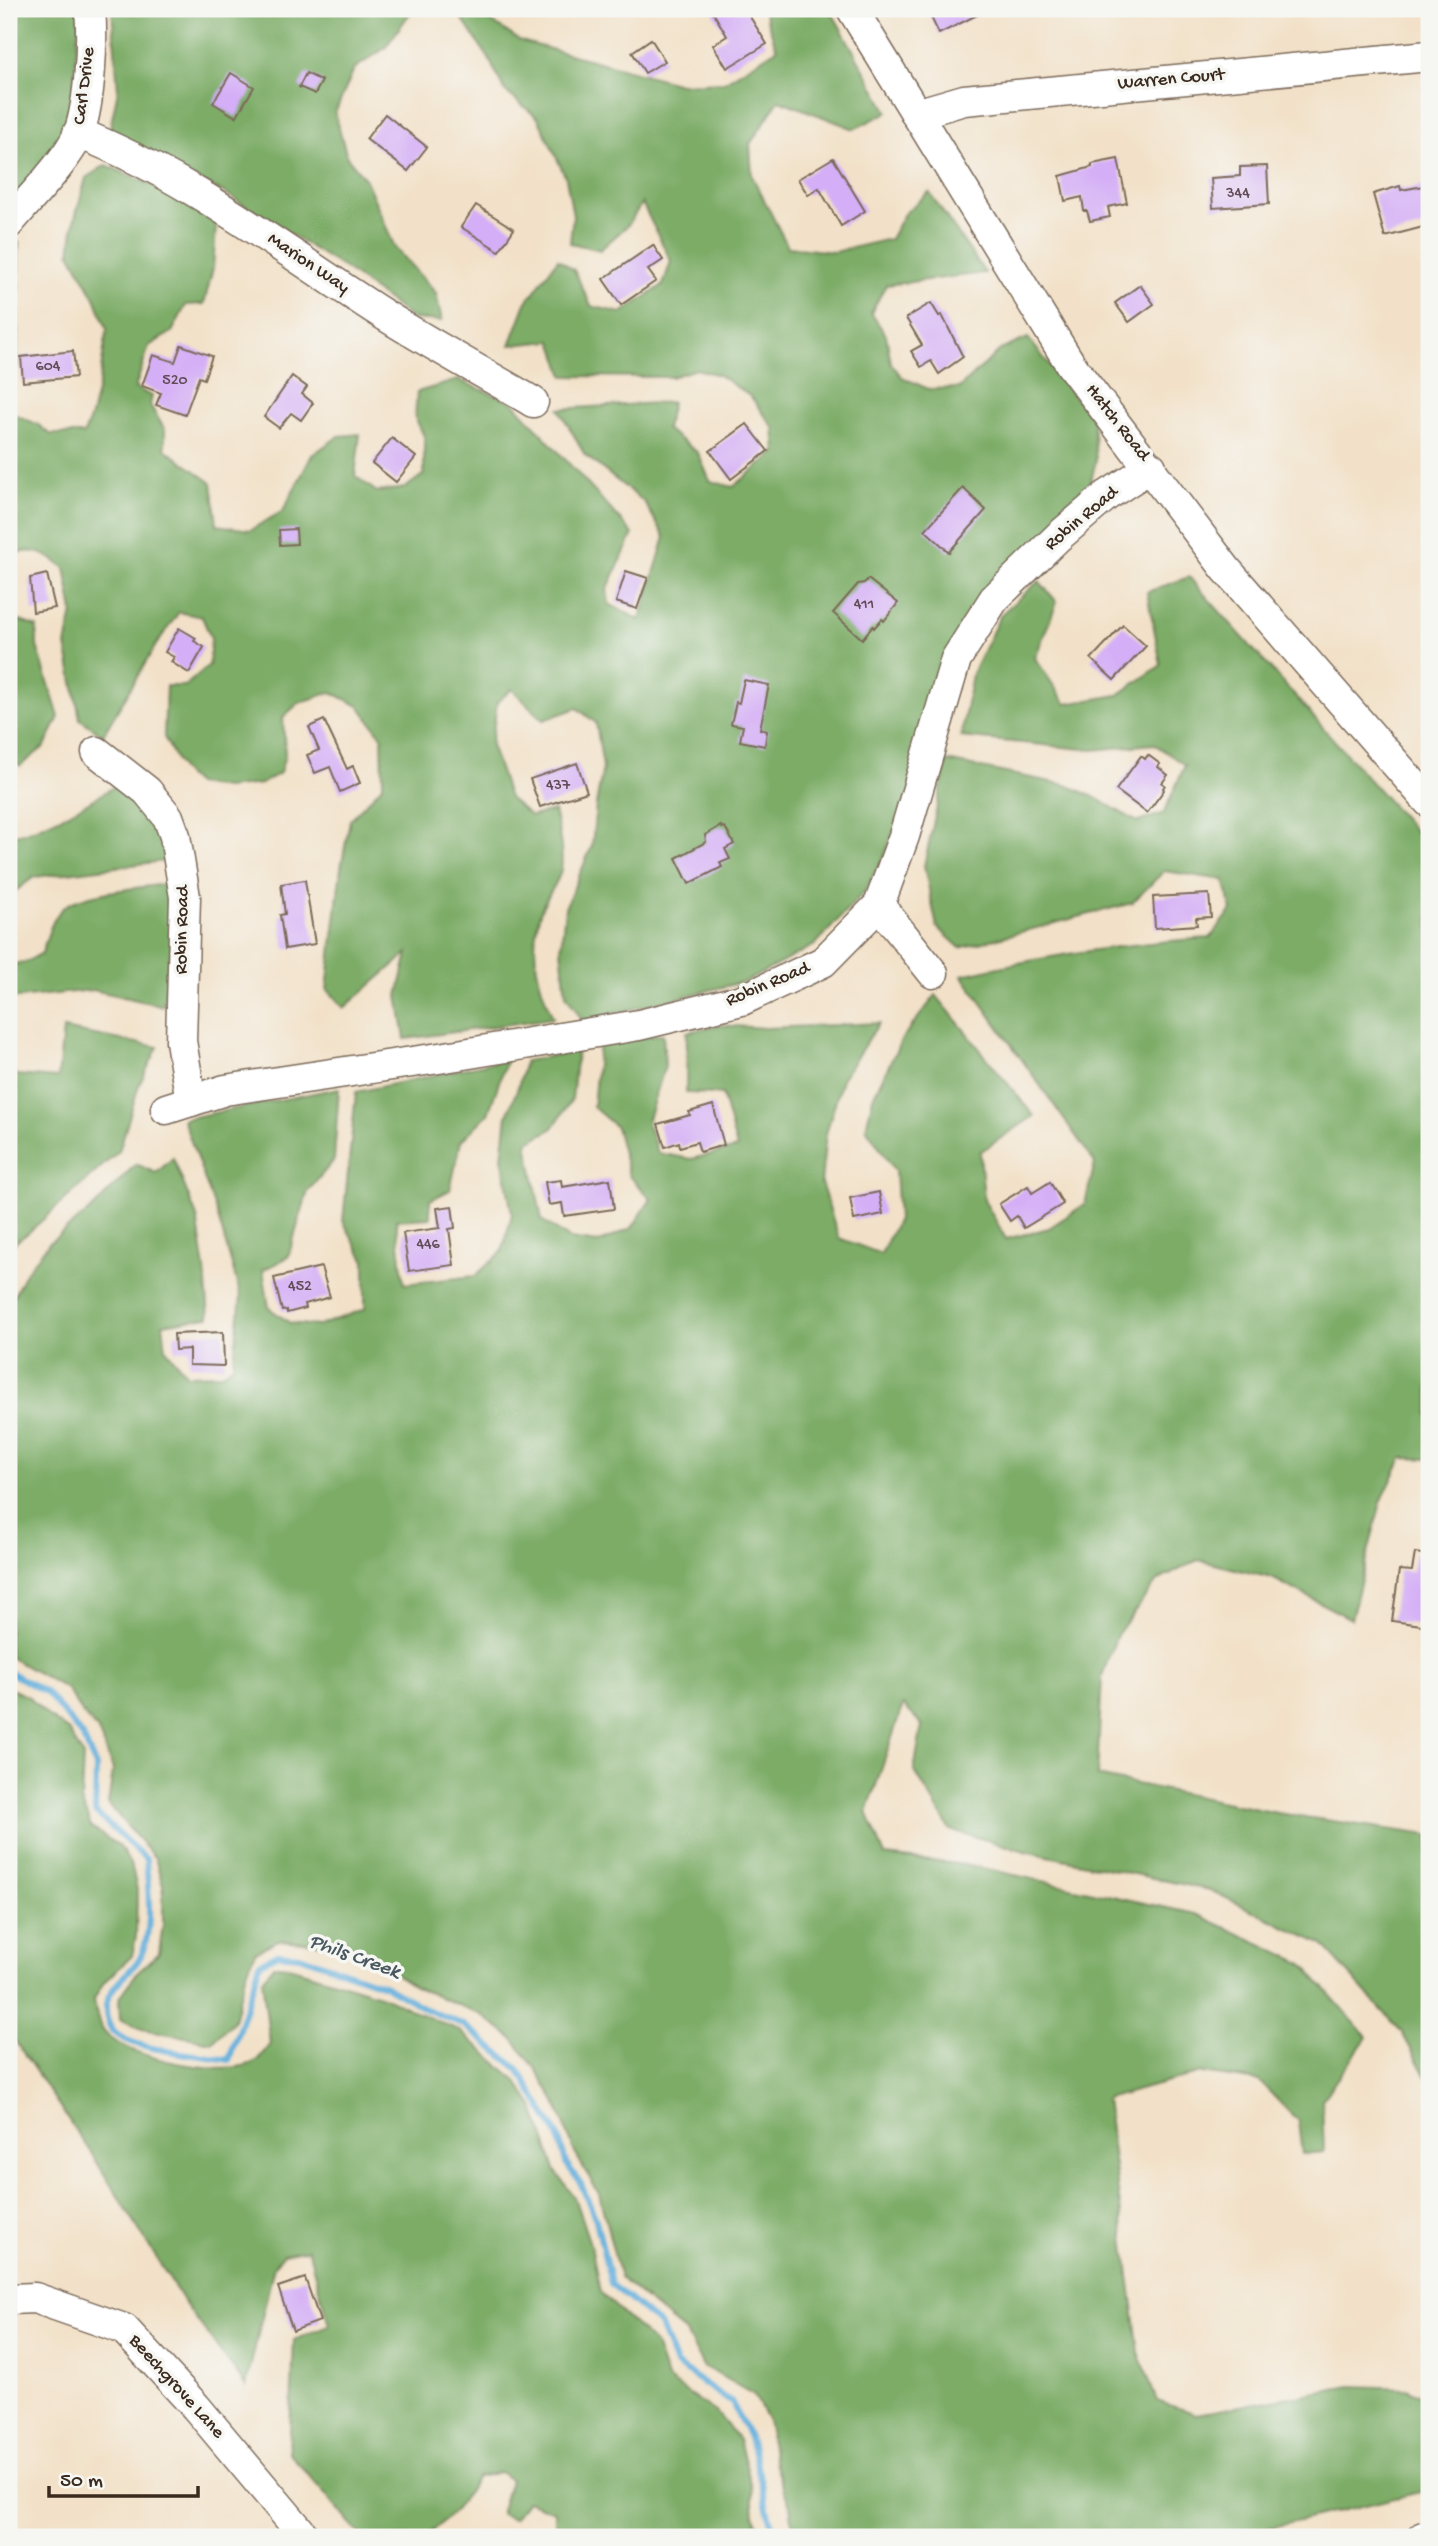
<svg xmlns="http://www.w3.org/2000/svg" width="1438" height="2546" font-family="'Gochi Hand',sans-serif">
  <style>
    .forest { fill: #7bac66; stroke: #5b6b42; stroke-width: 2 }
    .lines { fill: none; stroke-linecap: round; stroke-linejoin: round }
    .stream { stroke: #62aedb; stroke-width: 6 }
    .building { fill: #d4aef6 }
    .minor-casing { stroke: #7b6a5a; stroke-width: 33 }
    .minor { stroke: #fff; stroke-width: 30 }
    .labels { text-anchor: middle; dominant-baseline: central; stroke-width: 7; stroke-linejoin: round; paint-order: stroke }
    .number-label { font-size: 16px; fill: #614b54 }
    .street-label { font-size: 19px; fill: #3b2a1e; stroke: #f6f6f2 }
    .water-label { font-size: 21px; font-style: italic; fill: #495860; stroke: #f6f6f2 }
  </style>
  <rect width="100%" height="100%" fill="#f6f6f2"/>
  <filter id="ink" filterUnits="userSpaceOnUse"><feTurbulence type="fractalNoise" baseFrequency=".0143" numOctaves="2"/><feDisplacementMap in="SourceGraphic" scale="14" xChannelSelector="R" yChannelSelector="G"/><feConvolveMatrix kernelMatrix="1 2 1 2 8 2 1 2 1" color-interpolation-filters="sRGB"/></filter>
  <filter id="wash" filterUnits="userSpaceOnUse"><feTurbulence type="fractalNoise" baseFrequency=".00686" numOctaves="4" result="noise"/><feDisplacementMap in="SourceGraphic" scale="28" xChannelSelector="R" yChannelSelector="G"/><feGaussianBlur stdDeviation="1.57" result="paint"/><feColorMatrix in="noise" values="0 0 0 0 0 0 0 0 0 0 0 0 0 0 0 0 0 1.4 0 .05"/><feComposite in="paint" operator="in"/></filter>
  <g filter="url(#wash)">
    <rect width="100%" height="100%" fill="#f2e1c8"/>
    <g class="forest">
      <polygon points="9,9 80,9 71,114 49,158 9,208"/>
      <polygon points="112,9 413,9 385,48 354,69 335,113 347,157 366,180 395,248 436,293 442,321 413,319 347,270 225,193 108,138 118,90"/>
      <path d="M472,9L521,41L680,84L724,82L777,49L763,9H830L888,112L854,129L779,100L750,144L752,176L788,247L834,252L890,239L904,214L929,192L985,273L886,285L871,313L886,335L891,363L902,377L928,389L959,388L1000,350L1028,338L1093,420L1096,460L1089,490L992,589L884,856L865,891L815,945L747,981L583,1021L566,995L561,949L565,908L592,846L596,805L603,767L596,723L577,708L543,720L512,689L497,702L491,745L509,798L531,816L554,811C558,827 564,853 561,870C558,885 544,898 540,913C529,950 538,984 553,1018L405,1039L398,996L408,953L344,1008L327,989L341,868L350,820L383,785L382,737L359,706L331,692L299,703L283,717L285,755L280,773L261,784L226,788L196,784L182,771L164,737L166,686H185L209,665L211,638L202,617L179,612L156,645L103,735L80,719L66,645L73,612L65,568C44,553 34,546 9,556V412L37,424L50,434H84L91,416L99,383L107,329L95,298L70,253L74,222L86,178L106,165L217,214L213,268L204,304L186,305L172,332L149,346L135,388L152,396L150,405L165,430V449L212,483L217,525L250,530L283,511L312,455L339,436L360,434L355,476L377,492L405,488L424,474V436L415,417L417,392L458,380L513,402L633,534L607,590L609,604L640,620L665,537L644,502L585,455L559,409L672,402L666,429L698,453L710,481L733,487L776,452L774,428L751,397L719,375L696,369L671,377L564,376L552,341L510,345L526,303L558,259L574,270L591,306L621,313L663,285L671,261L642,203L628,225L600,250L570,243L573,215L566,178L538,118L505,91L488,57L460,16Z"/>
      <polygon points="19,242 17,367 9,376 9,249"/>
      <path d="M1189,577L1429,847V1459L1402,1458L1381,1502L1351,1619L1272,1578L1198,1560L1157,1581L1117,1635L1102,1676L1097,1776L1277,1813L1429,1835V2082L1401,2031L1323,1945L1210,1890L1029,1852L950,1830L914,1770L922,1725L903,1705L867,1812L885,1856L968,1865L1196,1914L1302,1963L1367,2037L1322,2100L1324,2152L1302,2154L1298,2121L1259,2081L1201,2073L1106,2099L1139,2352L1157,2401L1196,2414L1351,2386L1407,2388L1429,2399V2490L1231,2537H795L790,2506L775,2466L767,2419L754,2395L703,2366L686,2333L620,2278L599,2194L575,2153L557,2105L536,2069L513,2039L482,2015L416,1987L362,1953L317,1943L278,1940L255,1952L244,1979L234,2021L212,2042L142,2029L120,2019L119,1999L136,1974L159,1953L163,1924V1886L155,1858L108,1804L113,1770L98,1730L83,1714L67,1689L9,1657V1306L25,1273L49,1243L92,1209L136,1164L156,1173L173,1158L197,1217L205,1269L209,1317L163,1324L166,1349L187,1375L221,1374L233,1365L241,1297L218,1217L183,1119L339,1088L334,1160L308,1191L288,1257L263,1270L269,1308L290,1323L318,1326L365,1309V1261L343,1221L356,1092L507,1059L488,1114L461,1141L450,1190L430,1200V1218L396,1220L404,1284L475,1276L502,1252L512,1214L502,1157L507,1115L518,1087L525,1061L577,1051L572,1099L553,1128L527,1143L542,1220L570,1239L598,1243L632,1228L651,1199L629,1176L616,1127L593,1107L599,1043L663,1034L665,1066L647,1122L658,1153L691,1159L737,1148L722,1094L686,1093L687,1032L719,1025L766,1028L879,1023L842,1079L826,1134L821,1183L839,1238L881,1254L898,1219L895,1171L866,1128L873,1097L903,1037L936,995L1034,1116L980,1152L984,1200L1006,1239L1049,1228L1085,1204L1095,1163L962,975C1045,956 1125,943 1210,938L1232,910L1224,880L1164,871L1132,903L960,948L937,927L924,866L947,761L1066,785L1092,796L1138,822L1164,813L1185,765L1154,744L1093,750L961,737L972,674L1001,614L1039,581L1057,602L1035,658L1066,704L1118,695L1161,665L1147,592Z"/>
      <polygon points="9,617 37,627 37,646 59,717 45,746 20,766 9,758"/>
      <path d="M118,784L161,822L165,861L34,877L9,896V837C49,826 83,806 118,784Z"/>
      <path d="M176,883L175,919L163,1006L93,990L9,999V964L24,963L42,953C47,938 51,919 63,908C80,892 151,886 176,883Z"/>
      <polygon points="63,1029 158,1047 139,1085 119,1151 28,1233 9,1247 9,1068 17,1075 58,1078"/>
      <path d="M9,1688L29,1697L49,1717L69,1731L83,1756L81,1800L91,1827L120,1847L132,1867L137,1890L136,1937L132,1956L104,1982L94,1999C96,2011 97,2024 106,2034C127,2058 228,2079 256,2061C261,2057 266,2049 270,2044L262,1979L273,1966H286L383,1996L416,2012L459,2030L515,2079L534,2108L555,2170L574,2197L592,2250L600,2292L655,2344L667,2379L716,2412L739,2440L752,2488L754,2515L762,2537H555V2511L527,2501L513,2519L500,2514L510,2480L500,2472L477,2477L456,2509L427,2537H362L289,2453L294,2340L329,2325L308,2249L283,2254L274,2266L246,2386L185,2304L93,2156L9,2032Z"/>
    </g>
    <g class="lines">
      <path class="stream" d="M9,1672L47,1693L83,1737L96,1767L95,1812L146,1859C148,1889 154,1927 141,1956C135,1969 116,1979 108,1998C103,2010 107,2029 119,2036C142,2051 201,2055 229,2060L260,1963L278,1954L300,1956L386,1986L426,2009L464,2025L518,2069L558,2135L566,2163L581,2184L596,2220L611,2284L660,2325L676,2364L732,2403L751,2441L770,2520L780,2537"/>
    </g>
    <g id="blocks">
      <g class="building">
        <polygon points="711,9 745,9 767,44 727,68 713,45 727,36"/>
        <polygon points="927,9 989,9 939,34"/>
        <polygon points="651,39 665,61 645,73 632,52"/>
        <polygon points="231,73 254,87 236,117 213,103"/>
        <polygon points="306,73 322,81 315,94 299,87"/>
        <polygon points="385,114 427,147 408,171 366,139"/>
        <polygon points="833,158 865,211 841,226 819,188 808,195 798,179"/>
        <polygon points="1118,159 1127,203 1108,207 1110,217 1090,221 1087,211 1084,211 1082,197 1065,201 1060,176 1092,167 1092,164"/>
        <polygon points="1267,166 1269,204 1213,208 1211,178 1240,176 1240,167"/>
        <polygon points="1429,185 1429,211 1424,213 1427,226 1385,237 1373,194 1400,186 1401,190"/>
        <polygon points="476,205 514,229 499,251 461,227"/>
        <polygon points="653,245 663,260 648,270 656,281 621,305 603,279"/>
        <polygon points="1140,285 1154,304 1129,322 1115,303"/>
        <polygon points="931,303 939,316 942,315 963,357 939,374 931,361 921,367 911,351 922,345 906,318"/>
        <polygon points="181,345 212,356 204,379 199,377 185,415 156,405 161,393 142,386 153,355 175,362"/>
        <polygon points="73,351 76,377 23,382 21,357"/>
        <polygon points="292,376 307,387 302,394 313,403 301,420 291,413 279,428 264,417"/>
        <polygon points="747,424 768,451 731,479 710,451"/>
        <polygon points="392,438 416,457 396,482 372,463"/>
        <polygon points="963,488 986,510 949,552 925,530"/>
        <polygon points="296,529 297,544 280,545 279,530"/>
        <polygon points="626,571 648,578 637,609 616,602"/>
        <polygon points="47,574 55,608 33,612 30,578"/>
        <polygon points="868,579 898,603 884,621 882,619 874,628 873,626 862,639 833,613 858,584 864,583"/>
        <polygon points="1123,625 1146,646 1114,680 1091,659"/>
        <polygon points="179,628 196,638 194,641 204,647 189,673 171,662 174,657 165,652"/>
        <polygon points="744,680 769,685 760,729 767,731 765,746 740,741 743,726 731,724 736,702 739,703"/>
        <polygon points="324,720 347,769 353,766 360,783 340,792 330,767 315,773 307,755 319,750 309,727"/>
        <polygon points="1148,755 1160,764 1158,767 1168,775 1162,783 1165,785 1163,788 1164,790 1147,813 1116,790 1141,756 1145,759"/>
        <polygon points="577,763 587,792 540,807 530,779"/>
        <polygon points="721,826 722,828 725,827 734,844 725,849 730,859 720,863 722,867 689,884 676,858 706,842 705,835"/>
        <polygon points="305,880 315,944 285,949 280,915 285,914 281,884"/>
        <polygon points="1209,894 1211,917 1196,918 1197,925 1155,928 1153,897"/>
        <polygon points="713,1105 724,1145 700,1152 697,1142 680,1147 679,1142 665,1147 658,1124 690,1115 689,1112"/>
        <polygon points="610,1179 614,1209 564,1216 562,1203 549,1205 545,1182 561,1180 562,1187"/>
        <polygon points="1050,1182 1063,1204 1024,1228 1017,1216 1010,1221 999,1204 1028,1186 1032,1193"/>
        <polygon points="879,1192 883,1214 854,1220 850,1198"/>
        <polygon points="452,1206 455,1228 449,1229 454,1265 409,1271 403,1233 440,1228 437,1208"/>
        <polygon points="321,1267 330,1297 305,1304 306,1308 287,1313 287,1310 282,1311 274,1278"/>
        <polygon points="223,1332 224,1366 189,1365 189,1349 175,1350 174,1334"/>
        <polygon points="1415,1553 1429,1555 1429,1626 1392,1621 1399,1570 1412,1571"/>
        <polygon points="305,2278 320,2321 293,2331 278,2287"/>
      </g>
    </g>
  </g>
  <g filter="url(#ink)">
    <use href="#blocks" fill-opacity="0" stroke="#7b6a5a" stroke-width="2"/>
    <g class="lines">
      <defs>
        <g id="minor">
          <polyline points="852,9 1071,365 1226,569 1429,802"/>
          <polyline points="916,114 964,100 1429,56"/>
          <path d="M78,133C190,177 285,252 386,316C434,346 484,373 533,402"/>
          <path d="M9,223C28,200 68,160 79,133C90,101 93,42 90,9"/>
          <polyline points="97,752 147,791 168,817 175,836 185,897 181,1041 191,1101"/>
          <polyline points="879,905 933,973"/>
          <polyline points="166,1109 225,1090 439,1058 639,1025 742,1000 823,962 879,905 904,836 956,659 994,599 1058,537 1106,496 1151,467"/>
          <polyline points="9,2299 35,2298 124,2329 196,2407 305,2537"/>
          <polyline points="1423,2537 1429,2536"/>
        </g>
      </defs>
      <use href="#minor" class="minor-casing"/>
      <use href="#minor" class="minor"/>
    </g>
  </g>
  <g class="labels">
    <g class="number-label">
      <text x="1238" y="194">344</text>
      <text x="48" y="367">604</text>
      <text x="175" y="381">520</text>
      <text x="864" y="605">411</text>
      <text x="558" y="786">437</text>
      <text x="428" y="1245">446</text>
      <text x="300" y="1287">452</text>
    </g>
    <g class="street-label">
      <text transform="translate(1171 80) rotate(-5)">Warren Court</text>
      <text transform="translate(85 86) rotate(-83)">Carl Drive</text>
      <text transform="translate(308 264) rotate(34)">Marion Way</text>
      <text transform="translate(1117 423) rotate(52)">Hatch Road</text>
      <text transform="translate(1082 519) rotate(-40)">Robin Road</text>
      <text transform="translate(183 930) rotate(-89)">Robin Road</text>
      <text transform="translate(768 985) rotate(-23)">Robin Road</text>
      <text transform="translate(176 2387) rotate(48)">Beechgrove Lane</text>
    </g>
    <g class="water-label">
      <text transform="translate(354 1958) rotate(20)">Phils Creek</text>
    </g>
  </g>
  <rect width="1438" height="2546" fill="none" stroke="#f6f6f2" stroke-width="35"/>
  <path d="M49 2486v10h149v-10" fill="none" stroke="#3b2a1e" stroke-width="3.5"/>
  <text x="60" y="2486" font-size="21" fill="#3b2a1e" stroke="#f6f6f2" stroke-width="5" paint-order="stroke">50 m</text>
</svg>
